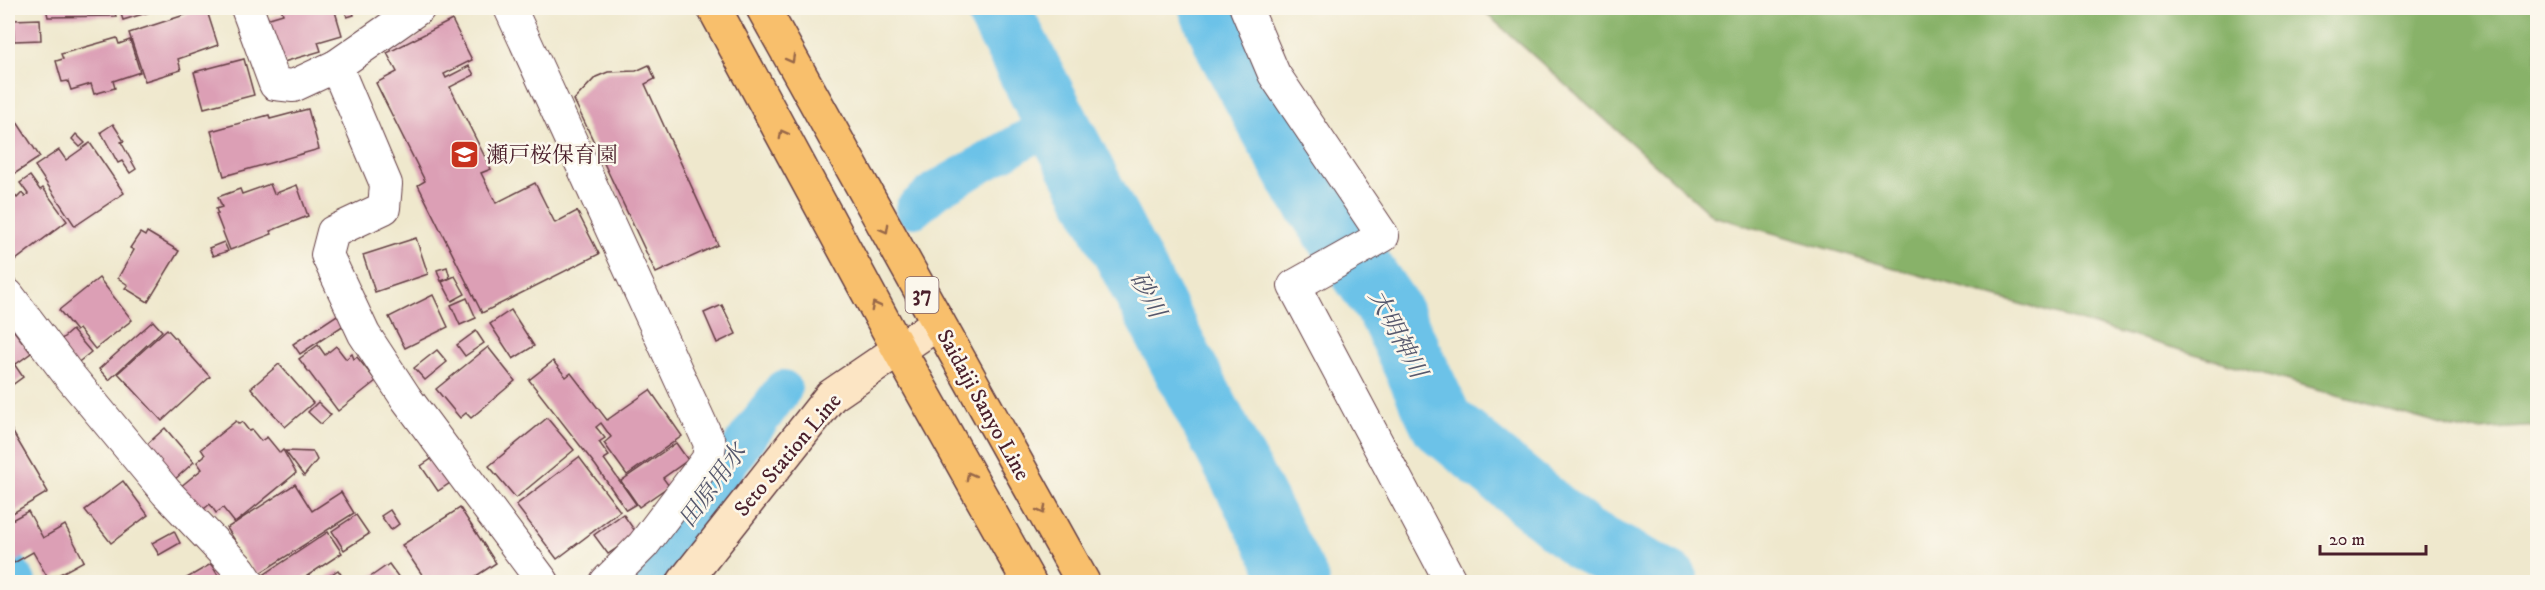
<svg xmlns="http://www.w3.org/2000/svg" width="2545" height="590" font-family="'IM FELL DW Pica','Noto Serif JP',serif">
  <style>
    .forest { fill: #88b269; stroke: #69684a; stroke-width: 1.5 }
    .lines { fill: none; stroke-linecap: round; stroke-linejoin: round }
    .canal { stroke: #6cc2e8; stroke-width: 38 }
    .river { stroke: #6cc2e8; stroke-width: 64 }
    .building { fill: #dc9fb5 }
    .minor-casing { stroke: #633d43; stroke-width: 34 }
    .secondary-casing { stroke: #633d43; stroke-width: 36 }
    .primary-casing { stroke: #633d43; stroke-width: 36 }
    .minor { stroke: #fff; stroke-width: 32 }
    .secondary { stroke: #fce5c4; stroke-width: 33 }
    .primary { stroke: #f8bf6c; stroke-width: 33 }
    .oneway { stroke: #986748 }
    .labels { text-anchor: middle; dominant-baseline: central; stroke-width: 5; stroke-linejoin: round; paint-order: stroke }
    .shield { fill: #fbf7ec; stroke: #7f6065; stroke-width: 1.5 }
    .shield-label { font-size: 21px; font-weight: bold; fill: #4a1f2b }
    .poi-label { font-size: 22px; fill: #4a1f2b; stroke: #fbf7ec; text-anchor: start }
    .street-label { font-size: 22px; fill: #4a1f2b; stroke: #fbf7ec }
    .water-label { font-size: 24px; font-style: italic; fill: #56586d; stroke: #fbf7ec }
  </style>
  <rect width="100%" height="100%" fill="#fbf7ec"/>
  <filter id="ink" filterUnits="userSpaceOnUse"><feTurbulence type="fractalNoise" baseFrequency=".0167" numOctaves="2"/><feDisplacementMap in="SourceGraphic" scale="12" xChannelSelector="R" yChannelSelector="G"/><feConvolveMatrix kernelMatrix="1 2 1 2 8 2 1 2 1" color-interpolation-filters="sRGB"/></filter>
  <filter id="wash" filterUnits="userSpaceOnUse"><feTurbulence type="fractalNoise" baseFrequency=".008" numOctaves="4" result="noise"/><feDisplacementMap in="SourceGraphic" scale="24" xChannelSelector="R" yChannelSelector="G"/><feGaussianBlur stdDeviation="1.35" result="paint"/><feColorMatrix in="noise" values="0 0 0 0 0 0 0 0 0 0 0 0 0 0 0 0 0 1.4 0 .05"/><feComposite in="paint" operator="in"/></filter>
  <g filter="url(#wash)">
    <rect width="100%" height="100%" fill="#efe8cd"/>
    <polygon class="forest" points="1485,8 2537,8 2537,426 2463,431 1713,216 1489,16"/>
    <g class="lines">
      <g class="canal">
        <polyline points="914,209 936,190 1056,122"/>
        <polyline points="8,568 17,582"/>
        <polyline points="642,582 783,389"/>
      </g>
      <g class="river">
        <polyline points="997,8 1297,582"/>
        <polyline points="1211,8 1230,51 1302,182 1390,312 1442,423 1583,539 1667,582"/>
      </g>
    </g>
    <g id="blocks">
      <g class="building">
        <polygon points="46,8 113,8 116,16 48,17"/>
        <polygon points="119,8 163,8 123,20"/>
        <polygon points="206,8 218,45 178,59 181,70 145,81 129,33"/>
        <polygon points="281,8 334,8 342,35 318,42 321,51 280,63 266,19 283,14"/>
        <polygon points="344,8 352,8 354,15 347,17"/>
        <polygon points="40,19 41,40 14,41 13,20"/>
        <polygon points="452,20 472,60 444,74 446,78 469,66 474,75 450,87 491,169 481,173 496,203 535,183 555,223 577,211 599,254 482,313 418,185 425,181 376,83 397,72 387,53"/>
        <polygon points="117,38 119,44 130,40 140,72 113,81 115,88 94,94 91,84 71,90 68,81 62,82 56,61 63,59 61,54"/>
        <polygon points="244,59 254,95 204,108 194,72"/>
        <polygon points="649,65 655,79 645,84 718,245 656,273 574,100 596,77 608,72 636,71"/>
        <polygon points="308,109 319,149 224,176 211,131 269,115 270,119"/>
        <polygon points="13,116 40,157 8,178 8,120"/>
        <polygon points="113,124 124,141 121,142 136,169 130,173 122,161 118,163 101,132"/>
        <polygon points="76,134 85,143 80,147 72,139"/>
        <polygon points="90,143 124,193 75,226 35,166 59,150 66,160"/>
        <polygon points="30,176 40,190 43,188 67,221 8,266 8,199 14,194 17,198 22,193 25,197 28,194 20,183"/>
        <polygon points="270,184 274,194 297,185 308,216 270,231 272,234 230,250 216,214 218,214 216,209 222,207 218,197 240,189 242,194"/>
        <polygon points="147,232 179,251 148,302 125,288 128,285 118,278 134,250 130,248 140,233 145,236"/>
        <polygon points="416,238 428,274 375,292 363,255"/>
        <polygon points="224,242 228,251 213,256 209,248"/>
        <polygon points="447,267 450,278 441,281 437,270"/>
        <polygon points="455,276 465,294 452,301 442,282"/>
        <polygon points="99,278 132,320 95,349 79,329 76,331 59,310"/>
        <polygon points="433,295 448,327 405,348 389,317"/>
        <polygon points="467,298 476,318 460,325 451,305"/>
        <polygon points="722,305 736,334 717,343 704,313"/>
        <polygon points="511,310 534,346 513,359 490,324"/>
        <polygon points="337,315 344,325 300,354 293,344"/>
        <polygon points="153,321 162,331 109,380 99,369"/>
        <polygon points="11,327 31,353 16,364 8,354 8,329"/>
        <polygon points="167,329 210,377 162,421 118,373"/>
        <polygon points="72,330 91,352 75,365 56,344"/>
        <polygon points="476,331 484,343 465,356 457,345"/>
        <polygon points="318,345 325,355 336,346 346,359 352,354 354,359 357,357 376,381 338,411 299,359"/>
        <polygon points="488,347 515,381 471,418 466,413 460,418 436,389"/>
        <polygon points="437,350 447,362 425,380 414,368"/>
        <polygon points="8,355 23,377 8,388"/>
        <polygon points="553,361 566,377 571,373 607,420 650,390 682,436 627,475 604,443 611,437 601,423 596,427 605,438 599,442 609,456 604,459 636,504 626,510 596,466 529,380"/>
        <polygon points="279,364 313,403 285,427 251,388"/>
        <polygon points="318,402 331,415 321,424 308,412"/>
        <polygon points="547,418 574,450 516,498 489,466"/>
        <polygon points="236,421 239,424 242,422 249,431 252,430 261,441 267,437 280,453 283,450 296,473 235,523 223,508 216,513 210,504 200,512 180,487 202,469 197,462 205,455 201,449"/>
        <polygon points="8,424 48,492 8,516"/>
        <polygon points="165,428 194,462 173,481 144,447"/>
        <polygon points="676,443 688,460 663,478 669,486 639,507 621,481"/>
        <polygon points="285,451 313,452 317,460 304,476"/>
        <polygon points="579,457 620,511 557,559 516,505"/>
        <polygon points="433,458 450,483 438,491 421,466"/>
        <polygon points="123,481 148,515 111,543 85,510"/>
        <polygon points="295,484 312,511 341,492 354,513 257,575 227,528"/>
        <polygon points="460,508 496,563 467,582 427,582 402,545"/>
        <polygon points="390,510 399,524 391,530 381,516"/>
        <polygon points="28,511 43,538 65,525 84,561 49,580 33,552 14,563 8,551 8,522"/>
        <polygon points="623,514 637,534 608,554 594,535"/>
        <polygon points="356,515 369,534 344,550 332,531"/>
        <polygon points="174,531 180,543 159,555 152,543"/>
        <polygon points="328,532 342,553 298,582 266,582 262,576"/>
        <polygon points="211,564 222,582 180,582"/>
        <polygon points="389,564 402,582 368,582 366,580"/>
        <polygon points="338,570 346,582 320,582"/>
      </g>
    </g>
  </g>
  <g filter="url(#ink)">
    <use href="#blocks" fill-opacity="0" stroke="#633d43" stroke-width="1.5"/>
    <g class="lines">
      <defs>
        <g id="minor">
          <polyline points="247,8 275,84 293,86 336,66 419,8"/>
          <polyline points="510,8 710,444 708,459 643,545 606,582"/>
          <polyline points="1246,8 1274,74 1383,236 1294,286 1451,582"/>
          <polyline points="336,66 386,184 384,208 333,232 327,255 364,334 406,398 543,582"/>
          <polyline points="8,295 68,374 166,492 240,570 248,582"/>
        </g>
        <polyline id="secondary" points="684,582 831,396 938,323"/>
        <g id="primary">
          <polyline points="714,8 899,350 1029,582"/>
          <polyline points="763,8 1083,582"/>
        </g>
      </defs>
      <use href="#minor" class="minor-casing"/>
      <use href="#secondary" class="secondary-casing"/>
      <use href="#primary" class="primary-casing"/>
      <use href="#minor" class="minor"/>
      <use href="#secondary" class="secondary"/>
      <use href="#primary" class="primary"/>
    </g>
    <defs><path id="oneway-chevron" d="M-2-3.5L2.5 0L-2 3.5" fill="none" stroke-width="1.6" stroke-linecap="round" stroke-linejoin="round" transform="scale(1.5)"/></defs>
    <g class="oneway">
      <use href="#oneway-chevron" transform="translate(791 59) rotate(61)"/>
      <use href="#oneway-chevron" transform="translate(783 134) rotate(-118)"/>
      <use href="#oneway-chevron" transform="translate(885 229) rotate(61)"/>
      <use href="#oneway-chevron" transform="translate(875 306) rotate(-118)"/>
      <use href="#oneway-chevron" transform="translate(970 476) rotate(-119)"/>
      <use href="#oneway-chevron" transform="translate(1042 510) rotate(61)"/>
    </g>
  </g>
  <defs>
    <symbol id="school-square" viewBox="-11 -11 22 22"><rect x="-9" y="-9" width="18" height="18" rx="4" fill="#c8321e" stroke="#fbf7ec"/><path d="M0-5L7-2L0 1L-7-2ZM-4 1L0 2.5L4 1V4Q0 6-4 4Z" fill="#fff"/></symbol>
  </defs>
  <g fill-rule="evenodd">
    <use href="#school-square" x="448" y="138" width="33" height="33"/>
  </g>
  <g class="labels">
    <rect class="shield" x="905.5" y="277" width="33" height="36" rx="4.5"/>
    <g class="shield-label">
      <text x="922" y="295">37</text>
    </g>
    <g class="poi-label">
      <text x="486" y="155">瀬戸桜保育園</text>
    </g>
    <g class="street-label">
      <text transform="translate(983 405) rotate(61)">Saidaiji Sanyo Line</text>
      <text transform="translate(788 455) rotate(-50)">Seto Station Line</text>
    </g>
    <g class="water-label">
      <text transform="translate(1147 295) rotate(62)">砂川</text>
      <text transform="translate(1397 334) rotate(62)">大明神川</text>
      <text transform="translate(713 486) rotate(-54)">田原用水</text>
    </g>
  </g>
  <rect width="2545" height="590" fill="none" stroke="#fbf7ec" stroke-width="30"/>
  <path d="M2320 545v9h106v-9" fill="none" stroke="#4a1f2b" stroke-width="3"/>
  <text x="2329" y="545" font-size="18" fill="#4a1f2b" stroke="#fbf7ec" stroke-width="4.5" paint-order="stroke">20 m</text>
</svg>
